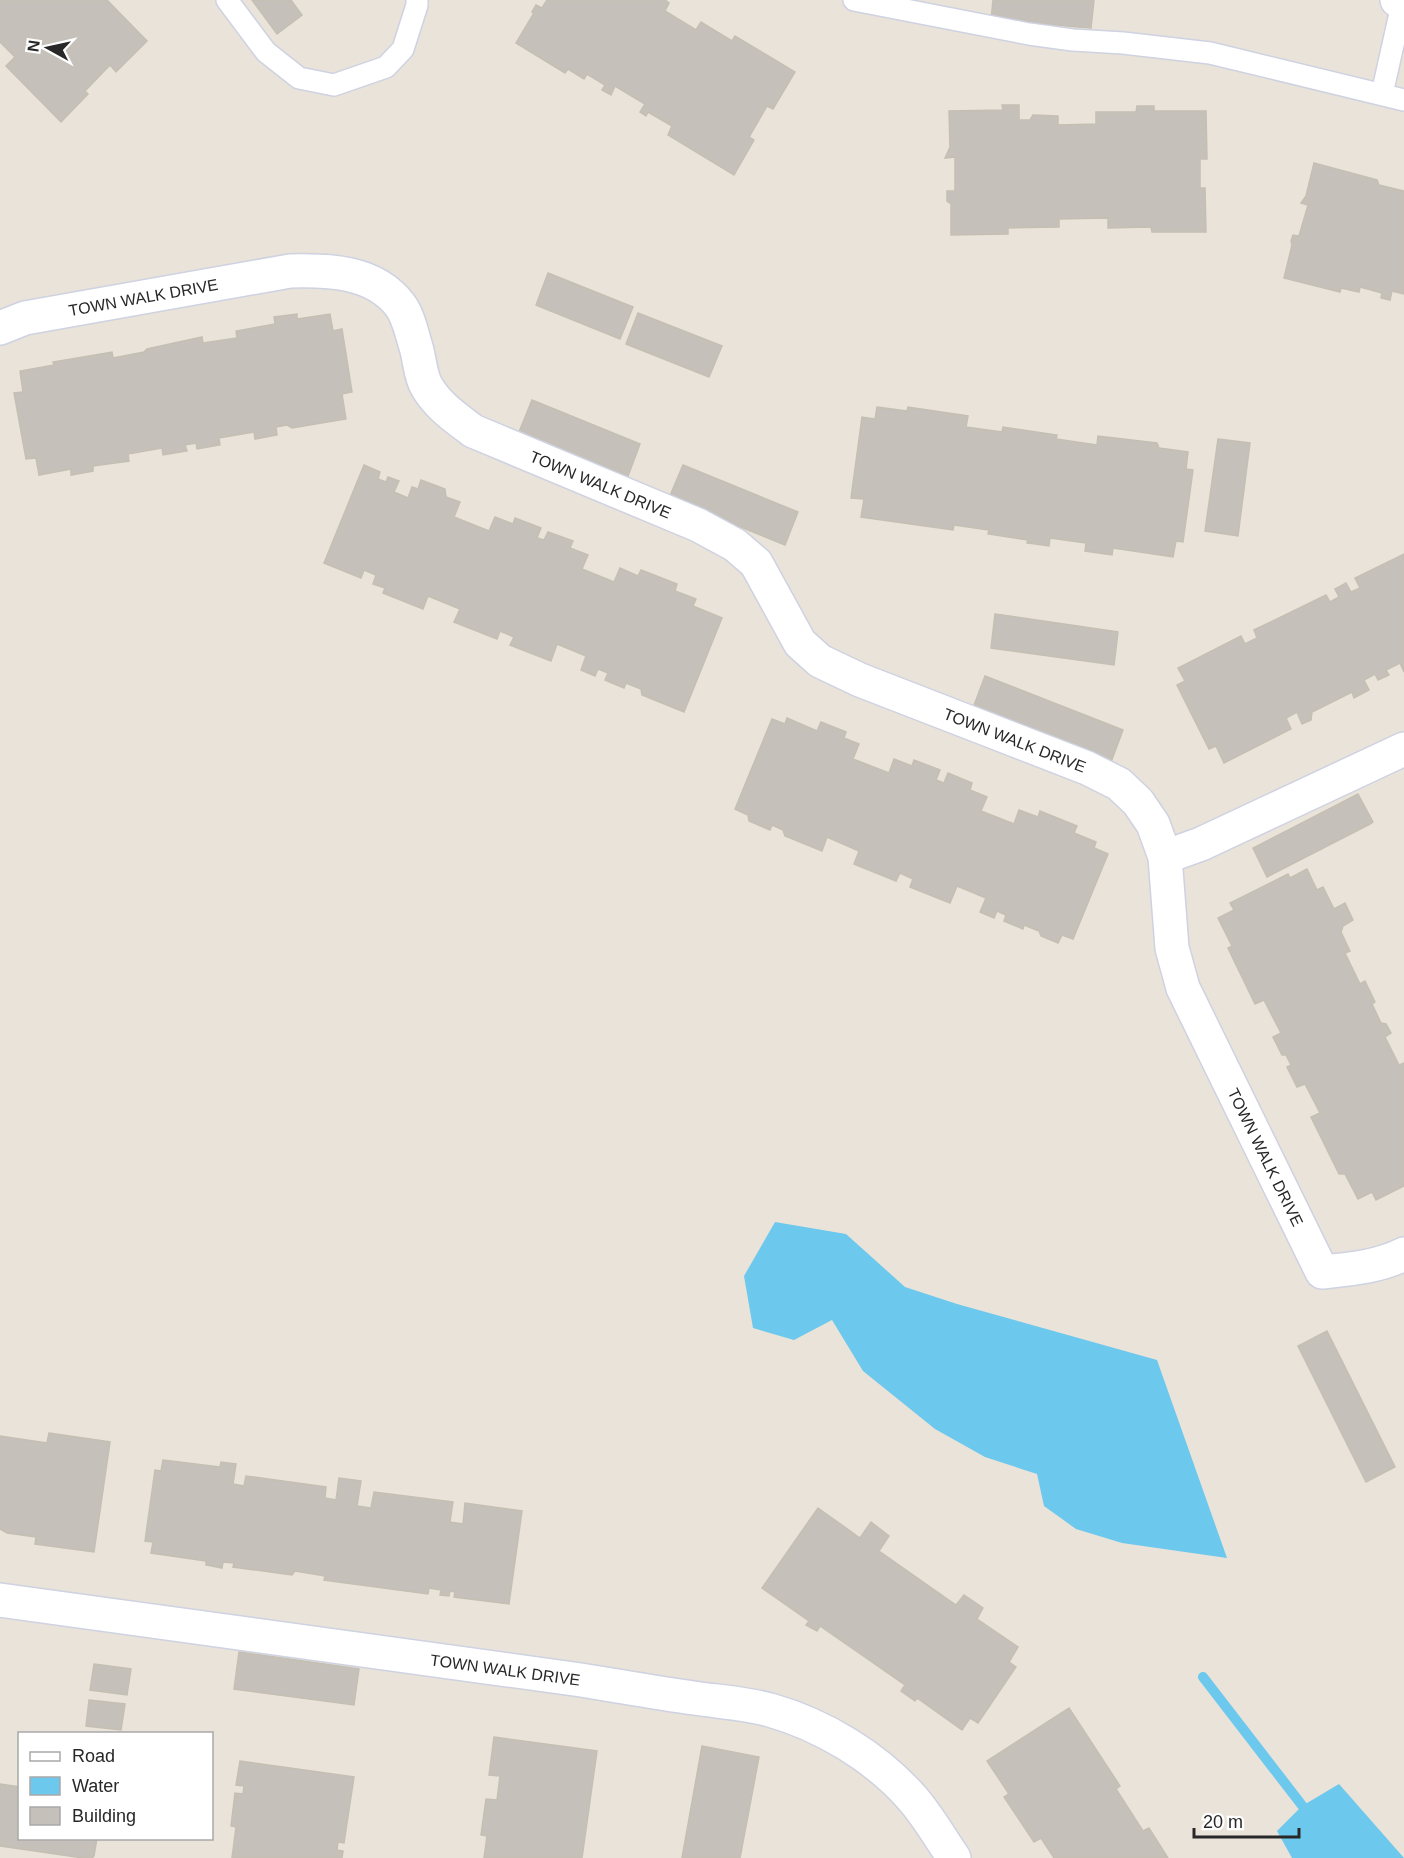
<svg xmlns="http://www.w3.org/2000/svg" width="1404" height="1858" font-family="Arial,sans-serif">
  <style>
    .water { fill: #6cc8ed }
    .lines { fill: none; stroke-linecap: round; stroke-linejoin: round }
    .stream { stroke: #6cc8ed; stroke-width: 10 }
    .building { fill: #c5c0b9; stroke: #c5bfb3; stroke-width: 1.5 }
    .service-casing { stroke: #ced2e1; stroke-width: 24 }
    .minor-casing { stroke: #ced2e1; stroke-width: 36 }
    .service { stroke: #fff; stroke-width: 21 }
    .minor { stroke: #fff; stroke-width: 33 }
    .labels { text-anchor: middle; dominant-baseline: central; stroke-width: 4.5; stroke-linejoin: round; paint-order: stroke }
    .street-label { font-size: 16px; fill: #282828; stroke: #fff }
  </style>
  <rect width="100%" height="100%" fill="#eae3d9"/>
  <g class="water">
    <polygon points="775,1222 846,1234 905,1287 957,1304 1157,1360 1227,1558 1122,1543 1076,1529 1044,1506 1037,1474 985,1457 935,1429 863,1371 832,1320 794,1340 753,1328 744,1276"/>
    <polygon points="1339,1784 1404,1858 1292,1858 1277,1831 1302,1806"/>
  </g>
  <g class="lines">
    <polyline class="stream" points="1203,1677 1311,1817"/>
  </g>
  <g class="building">
    <polygon points="0,0 107,0 147,41 116,72 110,65 85,91 88,94 61,122 6,66 15,57 0,42"/>
    <polygon points="252,0 291,0 302,15 277,34"/>
    <polygon points="547,0 665,0 669,3 665,11 696,30 701,22 732,41 735,36 795,72 773,109 767,106 749,137 754,140 734,175 668,135 672,126 648,112 646,116 640,112 645,104 615,86 611,95 602,90 605,85 587,74 584,79 568,69 565,73 516,43 534,13 532,12 536,5 542,8"/>
    <polygon points="993,0 1094,0 1091,28 991,20"/>
    <polygon points="1002,105 1019,105 1019,120 1030,120 1033,115 1058,116 1058,125 1096,124 1096,112 1136,112 1137,106 1154,106 1154,111 1206,111 1207,159 1200,159 1200,188 1205,188 1206,232 1152,232 1151,227 1108,228 1108,218 1059,219 1059,227 1008,228 1008,234 951,235 951,204 947,201 947,191 955,191 955,157 945,158 950,147 949,111 1003,110"/>
    <polygon points="1314,163 1377,180 1379,185 1404,191 1404,294 1392,291 1390,300 1381,298 1382,293 1360,287 1359,292 1341,288 1340,292 1284,278 1292,245 1291,241 1293,235 1299,236 1308,205 1301,203 1306,196"/>
    <polygon points="548,273 633,307 620,339 536,305"/>
    <polygon points="638,313 722,346 709,377 626,344"/>
    <polygon points="297,314 297,319 330,314 333,331 342,329 352,392 342,394 346,419 292,428 287,425 276,427 277,435 255,439 254,432 219,438 220,445 197,449 196,443 185,445 187,451 163,455 162,448 128,454 129,461 93,466 93,471 71,475 71,469 39,475 36,458 26,459 14,393 23,392 20,371 54,365 53,362 112,352 113,358 144,352 147,349 202,337 203,343 237,338 236,331 275,324 274,317"/>
    <polygon points="532,400 640,444 628,476 519,432"/>
    <polygon points="877,407 907,411 908,407 968,416 966,427 1002,432 1003,427 1057,435 1056,439 1097,445 1098,436 1157,443 1159,448 1188,452 1186,469 1193,470 1183,542 1176,541 1173,557 1113,548 1112,555 1085,551 1086,543 1050,538 1049,546 1027,543 1028,540 988,534 989,530 954,525 953,530 861,517 864,499 851,498 862,417 875,419"/>
    <polygon points="1218,439 1250,443 1238,536 1205,531"/>
    <polygon points="364,465 380,472 378,479 386,482 388,477 399,481 394,492 408,498 412,487 418,489 421,480 445,489 446,497 460,502 454,517 489,531 495,517 513,524 515,518 541,528 537,538 544,540 548,532 573,541 570,548 588,555 582,569 614,582 620,568 638,576 641,570 677,584 675,591 696,599 693,606 722,618 684,712 642,695 641,689 626,683 624,688 605,680 608,673 598,669 595,676 581,670 586,656 557,644 551,661 510,645 514,637 500,631 497,639 454,622 460,609 428,596 423,609 383,593 385,588 373,584 376,575 364,570 361,578 324,563"/>
    <polygon points="683,465 798,512 785,545 669,498"/>
    <polygon points="1404,554 1404,672 1400,663 1386,670 1389,675 1378,680 1375,674 1364,680 1369,690 1354,698 1352,692 1312,712 1311,720 1302,724 1297,712 1286,718 1291,729 1224,763 1216,746 1209,749 1177,685 1185,681 1178,668 1241,636 1245,644 1257,638 1254,630 1326,595 1330,602 1339,597 1335,589 1346,583 1351,592 1360,588 1355,578"/>
    <polygon points="995,614 1118,632 1114,665 991,648"/>
    <polygon points="985,676 1123,730 1111,762 973,708"/>
    <polygon points="787,718 817,731 821,722 846,732 844,738 859,744 853,759 889,773 894,759 912,766 914,760 940,770 936,780 944,783 948,773 972,783 970,790 987,797 981,811 1014,824 1019,810 1038,817 1040,811 1077,826 1074,833 1096,842 1094,848 1108,854 1073,939 1062,935 1058,943 1041,936 1039,931 1024,925 1023,929 1004,921 1006,915 997,911 994,918 980,912 986,898 957,886 950,903 910,887 913,879 900,873 896,881 854,864 859,851 827,837 822,851 785,836 783,830 772,825 770,830 749,821 748,815 735,809 772,719 785,724"/>
    <polygon points="1358,794 1373,822 1370,824 1267,877 1253,848"/>
    <polygon points="1307,869 1317,890 1323,887 1334,909 1345,903 1353,920 1343,926 1341,932 1350,951 1345,953 1360,984 1365,981 1375,1002 1372,1004 1381,1023 1386,1024 1391,1033 1385,1037 1399,1065 1404,1063 1404,1186 1376,1200 1372,1192 1358,1199 1345,1174 1339,1174 1311,1117 1320,1113 1305,1084 1297,1087 1287,1067 1291,1065 1286,1055 1282,1055 1273,1037 1281,1033 1264,1000 1255,1004 1228,948 1232,946 1218,918 1234,910 1230,903 1288,874 1290,878"/>
    <polygon points="1327,1331 1395,1467 1366,1482 1298,1346"/>
    <polygon points="49,1433 110,1442 94,1552 35,1544 36,1537 7,1533 0,1529 0,1436 47,1443"/>
    <polygon points="163,1460 220,1467 221,1462 236,1464 233,1484 244,1486 246,1476 326,1487 325,1498 336,1500 339,1478 361,1481 357,1506 371,1508 374,1492 453,1502 450,1522 463,1524 465,1503 522,1511 509,1604 454,1597 455,1592 450,1591 449,1596 440,1595 441,1590 429,1588 428,1594 324,1580 325,1576 295,1571 292,1575 233,1567 234,1563 223,1562 222,1568 206,1565 206,1561 151,1553 153,1542 145,1541 155,1470 161,1471"/>
    <polygon points="818,1508 860,1538 871,1522 889,1536 879,1551 956,1605 964,1595 983,1608 977,1619 1018,1647 1009,1662 1016,1667 978,1723 970,1718 962,1730 917,1698 915,1701 901,1691 905,1685 820,1626 817,1631 806,1625 809,1621 762,1588"/>
    <polygon points="239,1652 359,1669 354,1705 234,1689"/>
    <polygon points="94,1664 131,1669 127,1695 90,1690"/>
    <polygon points="89,1700 125,1704 121,1730 86,1726"/>
    <polygon points="1069,1708 1120,1786 1116,1789 1143,1831 1149,1828 1168,1858 1054,1858 1041,1838 1034,1842 1004,1797 1009,1794 987,1761"/>
    <polygon points="494,1737 597,1751 582,1858 484,1858 487,1836 481,1835 486,1799 497,1800 500,1776 489,1775"/>
    <polygon points="702,1746 759,1757 740,1858 682,1858"/>
    <polygon points="240,1761 354,1777 344,1843 338,1842 337,1850 343,1851 342,1858 232,1858 236,1827 231,1826 235,1793 243,1794 244,1786 236,1785"/>
    <polygon points="0,1784 20,1787 20,1838 97,1838 94,1856 92,1858 83,1858 0,1846"/>
  </g>
  <g class="lines">
    <defs>
      <g id="service">
        <polyline points="227,0 266,52 299,78 334,85 386,67 403,49 417,5 417,0"/>
        <polyline points="854,0 1029,34 1073,40 1123,43 1210,53 1404,100"/>
        <polyline points="1382,94 1403,0"/>
      </g>
      <g id="minor">
        <polyline points="1397,0 1404,2"/>
        <path id="s1" d="M0,328L25,318L290,271C329,270 374,271 400,305C408,315 412,334 416,347C420,360 420,376 427,387C438,406 456,418 473,431L698,525L735,545L756,563L800,643L820,661L860,680L1087,768L1119,784L1138,802L1153,824L1165,857L1172,948L1183,988L1322,1272C1350,1269 1378,1267 1404,1254"/>
        <polyline points="1165,857 1201,844 1404,749"/>
        <path id="s2" d="M0,1600L581,1680C619,1686 656,1693 694,1698C720,1702 745,1703 770,1710C823,1725 876,1757 912,1798C928,1816 940,1838 954,1858"/>
      </g>
    </defs>
    <use href="#service" class="service-casing"/>
    <use href="#minor" class="minor-casing"/>
    <use href="#service" class="service"/>
    <use href="#minor" class="minor"/>
  </g>
  <g class="labels">
    <g class="street-label">
      <text stroke="none"><textPath href="#s1" startOffset="147">TOWN WALK DRIVE</textPath></text>
      <text stroke="none"><textPath href="#s1" startOffset="705">TOWN WALK DRIVE</textPath></text>
      <text stroke="none"><textPath href="#s1" startOffset="1209">TOWN WALK DRIVE</textPath></text>
      <text stroke="none"><textPath href="#s1" startOffset="1731">TOWN WALK DRIVE</textPath></text>
      <text stroke="none"><textPath href="#s2" startOffset="510">TOWN WALK DRIVE</textPath></text>
    </g>
  </g>
  <rect x="18" y="1732" width="195" height="108" fill="#ffffff" stroke="#a9a9a9" stroke-width="1.5"/>
  <rect x="30" y="1752" width="30" height="9" fill="#ffffff" stroke="#a9a9a9" stroke-width="1.5"/>
  <text x="72" y="1762" font-size="18" fill="#282828">Road</text>
  <rect x="30" y="1777" width="30" height="18" fill="#6cc8ed" stroke="#a9a9a9" stroke-width="1.5"/>
  <text x="72" y="1792" font-size="18" fill="#282828">Water</text>
  <rect x="30" y="1807" width="30" height="18" fill="#c5c0b9" stroke="#a9a9a9" stroke-width="1.5"/>
  <text x="72" y="1822" font-size="18" fill="#282828">Building</text>
  <g transform="translate(48 48) rotate(278)" stroke="#ffffff" stroke-width="4.5" paint-order="stroke">
  <path d="M0-4.5L10 22L0 15L-10 22Z" fill="#282828"/>
  <text y="-9" font-size="16" font-weight="bold" text-anchor="middle" fill="#282828">N</text>
  </g>
  <path d="M1194 1828v9h105v-9" fill="none" stroke="#282828" stroke-width="3"/>
  <text x="1203" y="1828" font-size="18" fill="#282828" stroke="#ffffff" stroke-width="4.5" paint-order="stroke">20 m</text>
</svg>
